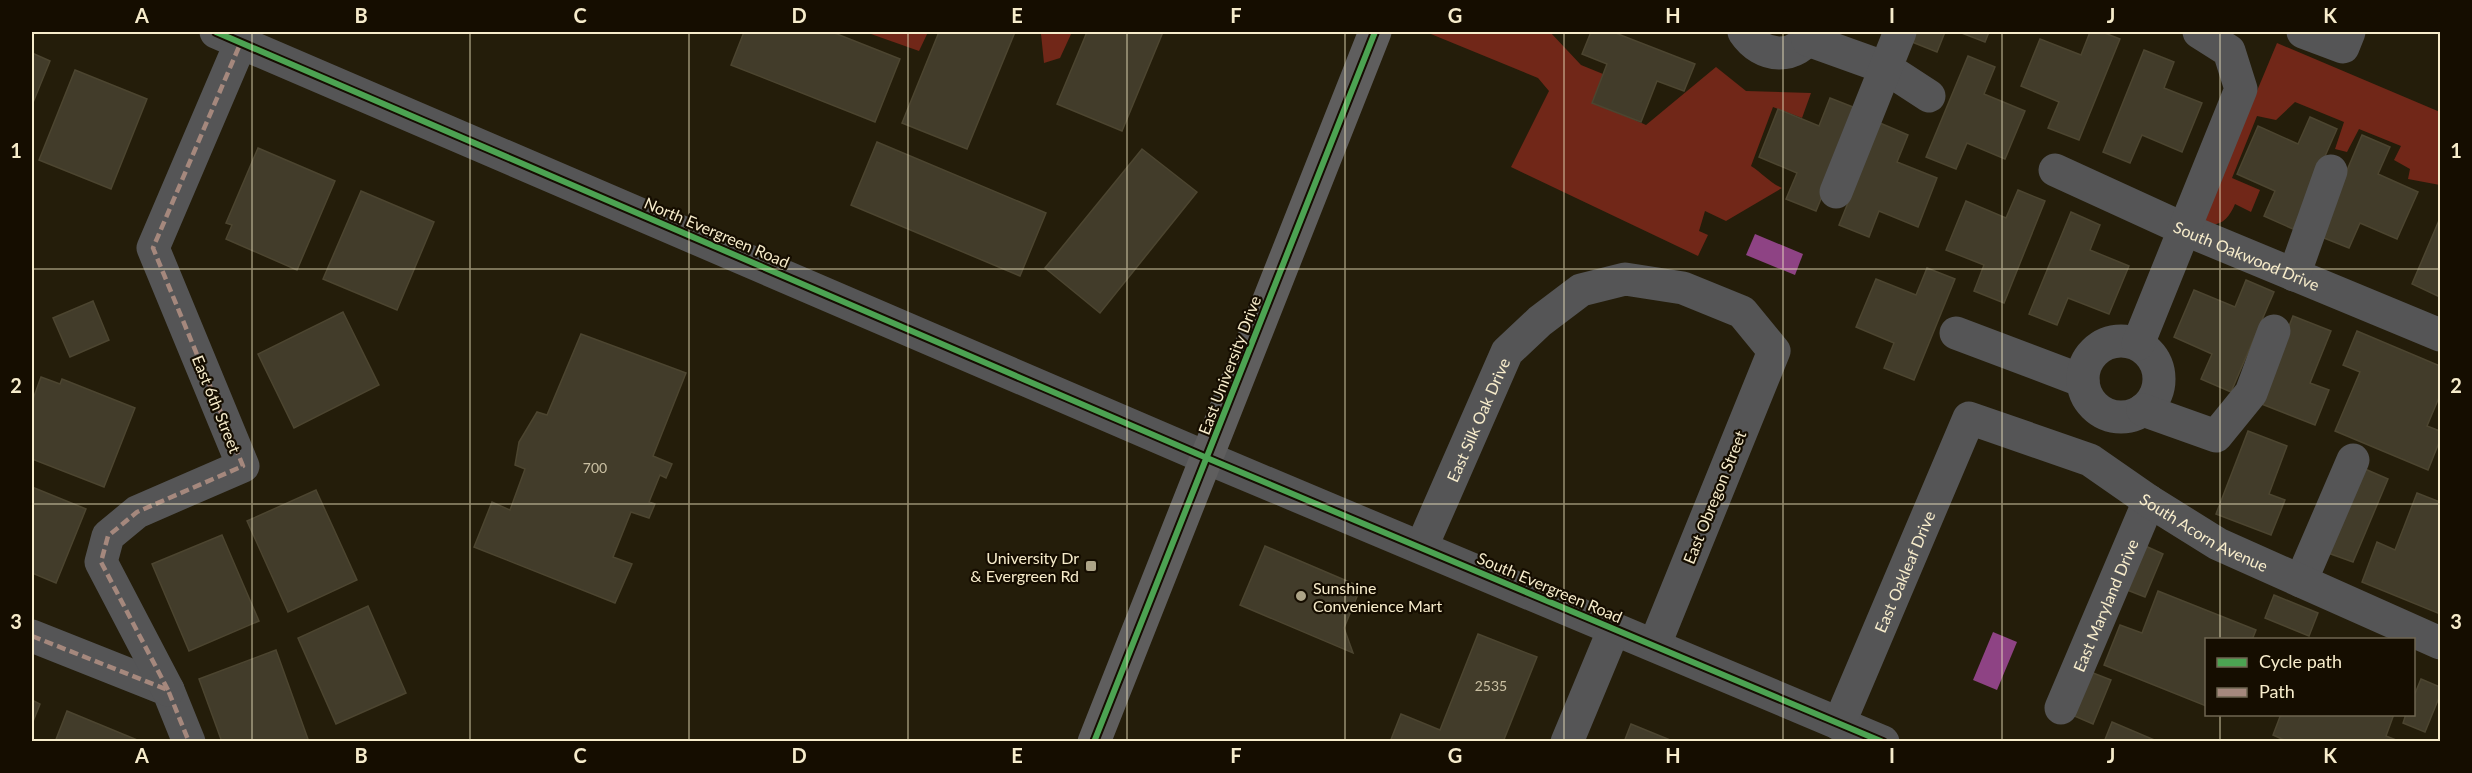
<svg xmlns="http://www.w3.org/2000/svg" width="2472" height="773" font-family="Lato,sans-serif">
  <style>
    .green { fill: #712718 }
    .water { fill: #8e4384 }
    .building { fill: #423c2a; stroke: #4c4530; stroke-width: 1.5 }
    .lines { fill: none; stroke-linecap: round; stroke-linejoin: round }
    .minor { stroke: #555556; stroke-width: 33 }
    .major { stroke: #5f5e5e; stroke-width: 33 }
    .quiet { stroke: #a5887d; stroke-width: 4.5; stroke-dasharray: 9 4.5; stroke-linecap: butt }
    .cycleway-casing { stroke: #150d00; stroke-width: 10 }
    .cycleway { stroke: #4ca352; stroke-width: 6 }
    .grid { fill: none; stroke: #f7eccb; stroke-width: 1.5; stroke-opacity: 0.55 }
    .poi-dot { fill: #ada487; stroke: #150d00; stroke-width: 2 }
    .labels { text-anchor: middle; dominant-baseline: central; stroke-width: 4.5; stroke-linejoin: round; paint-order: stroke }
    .number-label { font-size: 14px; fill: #cac0a3 }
    .street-label { font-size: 16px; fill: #f7eccb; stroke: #150d00 }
    .poi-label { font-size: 16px; fill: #f7eccb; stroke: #150d00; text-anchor: end }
    .neatline { fill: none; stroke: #f7eccb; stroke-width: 2 }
    .grid-label { font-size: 20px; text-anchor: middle; font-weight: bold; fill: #f7eccb }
  </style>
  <rect width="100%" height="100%" fill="#241d0a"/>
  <g class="green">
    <polygon points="872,32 928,32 919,51 871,34"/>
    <polygon points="1036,32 1072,32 1060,58 1044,63 1041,34"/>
    <path d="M1426,32H1550L1581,65L1603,74L1593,101L1646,125L1716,67L1746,91L1811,93L1802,118L1773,107L1751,166C1762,173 1770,183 1782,188L1726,221L1705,211L1699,231L1708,235L1698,256L1511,167L1549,91L1538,78Z"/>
    <path d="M2277,43L2440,112V185L2408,179L2410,169L2394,160L2401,146L2359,129L2347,152L2335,149L2344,122L2295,102L2276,120L2257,116L2232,178L2260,190L2251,212L2235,204C2229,218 2222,227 2205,224L2206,213Z"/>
  </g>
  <g class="water">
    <polygon points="1755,234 1803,254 1795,275 1746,255"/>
    <polygon points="1993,632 2017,642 1997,690 1973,680"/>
  </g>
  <g class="building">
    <polygon points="744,32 832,32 900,59 875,122 731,65"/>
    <polygon points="939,32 1015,32 967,149 902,123"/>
    <polygon points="1087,32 1163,32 1122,131 1057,104"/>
    <polygon points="1591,32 1613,32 1695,64 1684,91 1657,81 1641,122 1592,103 1607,64 1582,54"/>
    <polygon points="1910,32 1945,32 1937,52 1907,40"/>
    <polygon points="1959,32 1989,32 1985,42"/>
    <polygon points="2090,32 2102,32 2120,39 2079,140 2048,128 2059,102 2021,86 2040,39 2081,55"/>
    <polygon points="2144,50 2174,62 2164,88 2202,103 2182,152 2142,135 2130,163 2103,152"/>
    <polygon points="32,53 50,61 32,105"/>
    <polygon points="1968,56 1995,67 1984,94 2025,111 2005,159 1967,143 1956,169 1926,157"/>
    <polygon points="75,70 147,99 111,189 39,160"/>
    <polygon points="1830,98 1858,109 1816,211 1786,199 1797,173 1759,157 1778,109 1819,126"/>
    <polygon points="2310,117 2337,129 2293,229 2264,216 2275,191 2237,174 2258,126 2298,144"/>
    <polygon points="1880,123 1908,135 1897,162 1937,178 1918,227 1879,211 1869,237 1839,225"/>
    <polygon points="2362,135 2390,147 2378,174 2418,192 2397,239 2360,223 2349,248 2319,236"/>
    <polygon points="877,142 1046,213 1020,276 851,205"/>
    <polygon points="258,148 335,181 297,270 226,239 232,225 226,223"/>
    <polygon points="1142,149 1197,192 1100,313 1045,268"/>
    <polygon points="2018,190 2045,201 2004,303 1974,291 1984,265 1946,250 1966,201 2006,218"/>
    <polygon points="361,191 434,222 397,310 323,279"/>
    <polygon points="2071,212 2100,225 2090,250 2129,266 2109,314 2068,298 2057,325 2029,314"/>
    <polygon points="2440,218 2440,297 2412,284"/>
    <polygon points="1927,268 1955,279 1914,380 1884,368 1894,343 1856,327 1876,279 1916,295"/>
    <polygon points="2246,280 2274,292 2231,392 2201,379 2212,354 2174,337 2194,290 2235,307"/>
    <polygon points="93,301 109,340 70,357 53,318"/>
    <polygon points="343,312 379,385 294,428 258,354"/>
    <polygon points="2293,316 2331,331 2310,383 2329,390 2315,425 2259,403"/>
    <polygon points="2357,331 2440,366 2440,395 2427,426 2440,431 2440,440 2428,470 2335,431 2360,372 2343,365"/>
    <polygon points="581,334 686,373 653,456 672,464 666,478 660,475 649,502 655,504 649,518 631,512 613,557 632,564 615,603 474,547 492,502 510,510 525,469 515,465 519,442 537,412 547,415"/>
    <polygon points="41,377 60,384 62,379 135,408 104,487 32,459 32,402"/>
    <polygon points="2248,431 2287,446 2269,494 2285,500 2271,535 2216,514"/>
    <polygon points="2365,469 2388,479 2353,562 2328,553"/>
    <polygon points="32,487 86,509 56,583 32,573"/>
    <polygon points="316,490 357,580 288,612 247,521"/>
    <polygon points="2417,493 2440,502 2440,614 2362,582 2377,542 2395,550"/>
    <polygon points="222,535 259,621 189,651 152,564"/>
    <polygon points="2141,544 2163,554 2145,597 2122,588"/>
    <polygon points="1265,546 1361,587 1344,628 1353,653 1240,605"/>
    <polygon points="2158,591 2256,630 2252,640 2206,640 2206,706 2104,665 2120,625 2142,633"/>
    <polygon points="2274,595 2318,613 2309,636 2265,618"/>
    <polygon points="368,606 406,693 336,724 298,638"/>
    <polygon points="1478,634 1537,657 1503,742 1390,742 1401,714 1440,730"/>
    <polygon points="276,650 309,742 222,742 199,679"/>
    <polygon points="2088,671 2111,680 2093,724 2070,714"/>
    <polygon points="2421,679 2440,687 2440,695 2425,732 2403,723 2406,714 2414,714 2414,696"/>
    <polygon points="32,700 40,704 32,724"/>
    <polygon points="67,711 142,742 55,742"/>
    <polygon points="2281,714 2394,714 2386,736 2401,742 2289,742 2273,735"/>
    <polygon points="2112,722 2159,742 2104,742"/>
    <polygon points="1631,724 1675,742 1624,742"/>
  </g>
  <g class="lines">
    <g class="minor">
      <polyline points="216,32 1207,458 1883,742"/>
      <path d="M1744,32C1762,59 1796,61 1813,32"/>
      <polyline points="2303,32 2343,47 2349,32"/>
      <polyline points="1808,40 1886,68 1929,96"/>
      <path id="s1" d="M2055,170L2184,229L2440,335"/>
      <polyline points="1836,192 1900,32"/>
      <polyline points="2294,275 2331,171"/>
      <polyline points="1956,333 2083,381"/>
      <circle cx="2121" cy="379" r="38"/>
      <polyline points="2138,344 2241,89 2229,51 2199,32"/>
      <polyline points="2143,410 2216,436 2251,393 2274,331"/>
      <path id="s2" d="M1422,546L1507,352L1540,321L1581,290L1625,279L1683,288L1742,312L1774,351L1655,644"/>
      <polyline points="2301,581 2353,460"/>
      <polyline points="32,636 168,690 189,742"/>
      <polyline points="168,690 101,562 108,536 137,512 243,466 153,248 241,42"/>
      <path id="s3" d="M2061,708L2149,501"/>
      <path id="s4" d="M1839,724L1969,418L2090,460L2149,501L2218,544L2440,643"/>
      <polyline points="1567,742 1614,629"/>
    </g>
    <polyline class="major" points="1094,742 1375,32"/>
    <g class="quiet">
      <polyline points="32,636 168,690 189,742"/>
      <polyline points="168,690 101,562 108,536 137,512 243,466 153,248 241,42"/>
    </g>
    <defs>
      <g id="cycleway">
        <polyline points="216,32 1207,458 1883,742"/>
        <polyline points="1094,742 1375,32"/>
      </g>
    </defs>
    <use href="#cycleway" class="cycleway-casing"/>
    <use href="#cycleway" class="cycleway"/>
  </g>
  <path class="grid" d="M252,32V742M470,32V742M689,32V742M908,32V742M1127,32V742M1345,32V742M1564,32V742M1783,32V742M2002,32V742M2220,32V640M32,269H2440M32,504H2440M2220,714V742"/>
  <g class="poi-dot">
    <rect x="1085" y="560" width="12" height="12" rx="3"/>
    <circle cx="1301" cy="596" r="6"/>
  </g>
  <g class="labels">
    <g class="number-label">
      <text x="595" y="467">700</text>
      <text x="1491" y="685">2535</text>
    </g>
    <g class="street-label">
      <text transform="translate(717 232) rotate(23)">North Evergreen Road</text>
      <text stroke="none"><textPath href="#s1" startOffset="210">South Oakwood Drive</textPath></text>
      <text transform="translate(1229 365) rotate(-69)">East University Drive</text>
      <text transform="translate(217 404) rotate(68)">East 6th Street</text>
      <text stroke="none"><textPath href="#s2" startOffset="138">East Silk Oak Drive</textPath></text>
      <text transform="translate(1714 497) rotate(-68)">East Obregon Street</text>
      <text stroke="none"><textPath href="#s4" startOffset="596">South Acorn Avenue</textPath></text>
      <text stroke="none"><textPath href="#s4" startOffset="166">East Oakleaf Drive</textPath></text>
      <text transform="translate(1550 587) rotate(23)">South Evergreen Road</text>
      <text stroke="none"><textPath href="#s3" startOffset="112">East Maryland Drive</textPath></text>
    </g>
    <g class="poi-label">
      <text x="1079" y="557">University Dr<tspan x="1079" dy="18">&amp; Evergreen Rd</tspan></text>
      <text x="1313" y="587" text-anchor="start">Sunshine<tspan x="1313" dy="18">Convenience Mart</tspan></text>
    </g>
  </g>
  <rect width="2472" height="773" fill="none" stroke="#150d00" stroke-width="66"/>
  <rect x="2205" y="638" width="210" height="78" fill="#150d00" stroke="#6f6651" stroke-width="1.5"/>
  <rect x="2217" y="658" width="30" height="9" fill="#4ca352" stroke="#6f6651" stroke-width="1.5"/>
  <text x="2259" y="668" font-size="18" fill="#f7eccb">Cycle path</text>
  <rect x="2217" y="688" width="30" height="9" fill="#a5887d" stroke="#6f6651" stroke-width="1.5"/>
  <text x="2259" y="698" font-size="18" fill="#f7eccb">Path</text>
  <rect x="33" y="33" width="2406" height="707" class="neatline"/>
  <g class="grid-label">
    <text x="142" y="23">A</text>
    <text x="361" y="23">B</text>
    <text x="580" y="23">C</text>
    <text x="799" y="23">D</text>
    <text x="1017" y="23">E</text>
    <text x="1236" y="23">F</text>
    <text x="1455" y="23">G</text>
    <text x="1673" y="23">H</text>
    <text x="1892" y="23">I</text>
    <text x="2111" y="23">J</text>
    <text x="2330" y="23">K</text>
    <text x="16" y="158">1</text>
    <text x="2456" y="158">1</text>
    <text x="16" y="393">2</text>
    <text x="2456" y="393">2</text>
    <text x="16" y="629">3</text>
    <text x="2456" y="629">3</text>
    <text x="142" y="763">A</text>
    <text x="361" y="763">B</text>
    <text x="580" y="763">C</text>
    <text x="799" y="763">D</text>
    <text x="1017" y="763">E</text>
    <text x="1236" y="763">F</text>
    <text x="1455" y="763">G</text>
    <text x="1673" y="763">H</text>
    <text x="1892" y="763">I</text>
    <text x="2111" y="763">J</text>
    <text x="2330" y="763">K</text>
  </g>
</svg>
